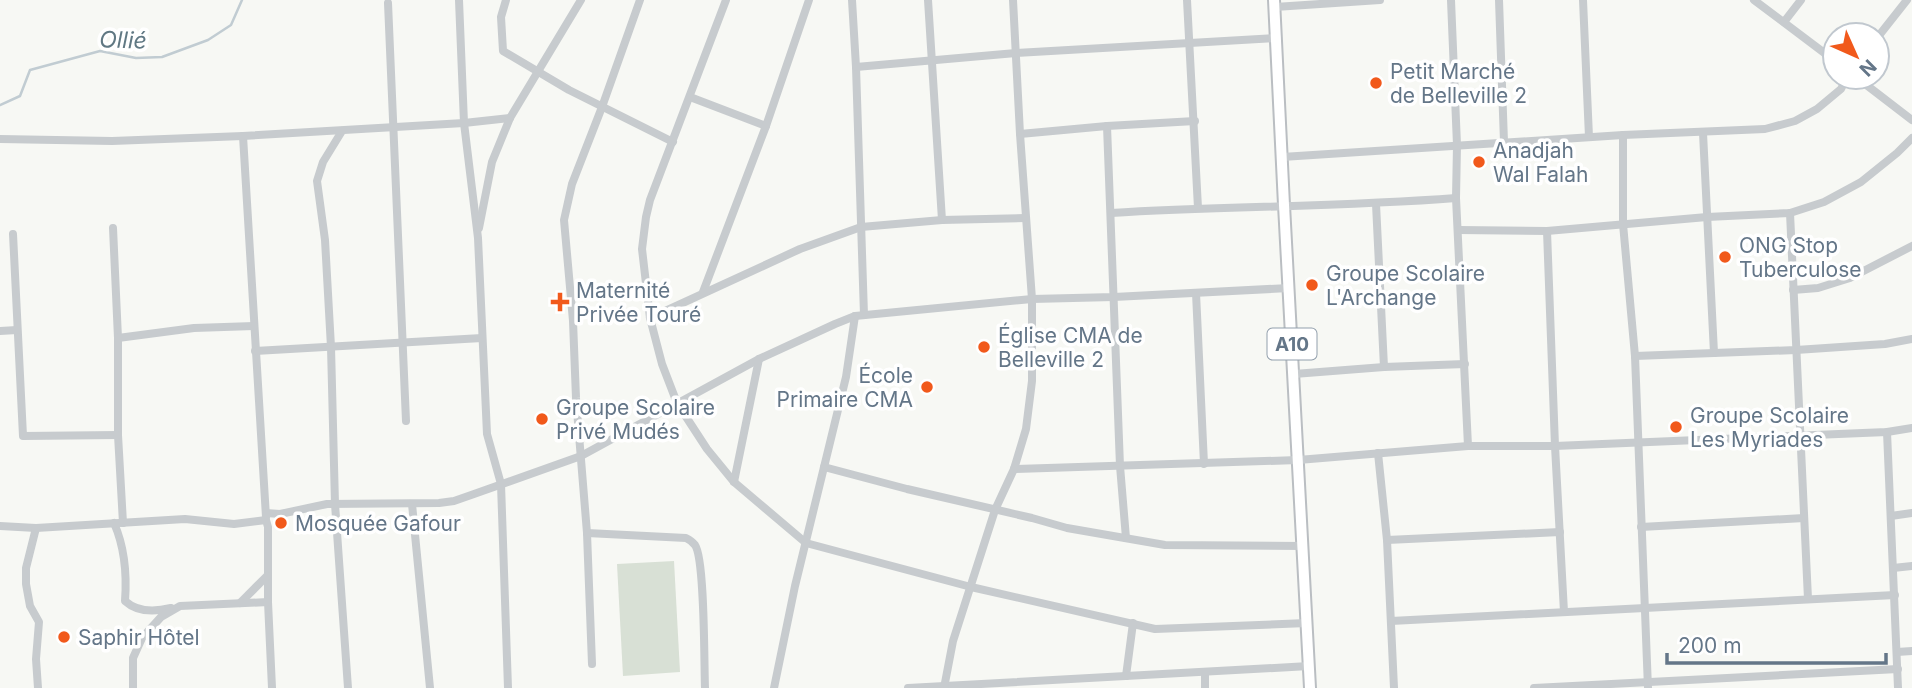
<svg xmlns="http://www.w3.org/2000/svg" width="1912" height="688" font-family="Inter,sans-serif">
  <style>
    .green { fill: #d8e0d5 }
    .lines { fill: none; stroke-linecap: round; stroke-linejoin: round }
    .stream { stroke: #c1ccd2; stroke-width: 2.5 }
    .major-casing { stroke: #babec2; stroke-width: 14 }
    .minor { stroke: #c7cbce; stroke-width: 8 }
    .major { stroke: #fff; stroke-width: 10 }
    .poi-dot { fill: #f1591b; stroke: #fff; stroke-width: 2.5 }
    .labels { text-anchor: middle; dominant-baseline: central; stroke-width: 7; stroke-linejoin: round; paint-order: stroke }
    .shield { fill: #fff; stroke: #929fac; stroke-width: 2 }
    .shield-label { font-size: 19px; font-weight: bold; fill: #647688 }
    .poi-label { font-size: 21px; fill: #647688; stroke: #fff; text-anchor: start }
    .water-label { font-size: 23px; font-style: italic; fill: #607883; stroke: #fff }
  </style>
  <rect width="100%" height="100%" fill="#f7f8f4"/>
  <polygon class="green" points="674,561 680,672 623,676 617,564"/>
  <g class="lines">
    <polyline class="stream" points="0,105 20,96 30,70 100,51 136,58 162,57 208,40 231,25 242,0"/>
    <defs>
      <polyline id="major" points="1274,0 1284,205 1310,688"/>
    </defs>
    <use href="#major" class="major-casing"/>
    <g class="minor">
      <polyline points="459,0 464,123 478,238 487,434 501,484 508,688"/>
      <polyline points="506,0 501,17 503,51 569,90 673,142"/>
      <polyline points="726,0 650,200 646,217 642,249 650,318 662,364 677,403 707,449 734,482 806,543 971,587 1155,629 1307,623"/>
      <polyline points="852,0 856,67 864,315"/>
      <polyline points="928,0 942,220"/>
      <polyline points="1187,0 1198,208"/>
      <polyline points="1451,0 1457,145 1456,198 1468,446"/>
      <polyline points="1499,0 1504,142"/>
      <polyline points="1583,0 1589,137"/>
      <polyline points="1754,0 1835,61"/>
      <polyline points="388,3 406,421"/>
      <polyline points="1275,7 1380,0"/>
      <polyline points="1784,22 1801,0"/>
      <polyline points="1877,38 1907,0"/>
      <polyline points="856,67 1016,53 1277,38"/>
      <polyline points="1856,77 1912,120"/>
      <polyline points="690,97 766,126"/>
      <polyline points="1107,126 1120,466 1126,538"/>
      <polyline points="342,131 323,162 317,181 325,240 331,347 335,504 348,688"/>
      <polyline points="1703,133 1714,353"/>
      <polyline points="1020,134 1107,126 1195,121"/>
      <polyline points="1623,135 1623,224 1635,356 1648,688"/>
      <polyline points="243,136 266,517"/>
      <polyline points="0,139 112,141 243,136 464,123 510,118"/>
      <polyline points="1282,157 1623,135 1765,129 1795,121 1817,109 1841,89 1847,77"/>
      <polyline points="1376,204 1384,367"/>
      <path d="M1111,213C1226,206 1342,207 1456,198"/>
      <polyline points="1790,213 1808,599"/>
      <polyline points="113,228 118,338 118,435 123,523"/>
      <polyline points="479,228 492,162 510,118 581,0"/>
      <polyline points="1459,230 1547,231 1707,217 1790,213 1824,202 1861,182 1897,153 1912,138"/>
      <polyline points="1547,231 1555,446 1564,612"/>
      <polyline points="13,234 23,436 118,435"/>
      <polyline points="1793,290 1818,288 1850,278 1912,246"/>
      <polyline points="703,292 766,126 809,0"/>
      <polyline points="1196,293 1204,464"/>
      <polyline points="650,318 800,249 861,227 942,220 1025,218"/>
      <polyline points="0,331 17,330"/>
      <polyline points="118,338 194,328 254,326"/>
      <polyline points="255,351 482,338"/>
      <polyline points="1635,356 1796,350 1885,344 1912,339"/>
      <polyline points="1294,374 1384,367 1465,364"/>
      <polyline points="1887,432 1898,688"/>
      <polyline points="1378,453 1387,540 1394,688"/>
      <polyline points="824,467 907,489 1032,518 1067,528 1165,545 1303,546"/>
      <polyline points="1014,469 1298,460 1468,446 1555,446 1887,432 1912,428"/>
      <polyline points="734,482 759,359"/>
      <polyline points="412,504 430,688"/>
      <polyline points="266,513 280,514 327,504 439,503 454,501 474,494 581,456 759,359 835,324 855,316 1032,299 1114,297 1289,288"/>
      <polyline points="1891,516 1912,513"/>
      <path d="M114,523C125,548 127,574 125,601C137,612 155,612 171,608"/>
      <polyline points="0,526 36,528 185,519 234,524 266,520 268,527 268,602 272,688"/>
      <polyline points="1641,527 1804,518"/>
      <polyline points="36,528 26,568 26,584 30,606 39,622 36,659 38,688"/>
      <path d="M587,533L686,538C690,540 692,541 695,545C705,559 704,664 705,688"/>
      <polyline points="1387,540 1560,532"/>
      <polyline points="1893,568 1912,566"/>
      <polyline points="240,603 267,576"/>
      <polyline points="1391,621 1895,595"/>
      <polyline points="1897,652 1912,651"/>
      <polyline points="592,664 587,533 576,398 573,321 564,220 572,184 602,107 640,0"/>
      <polyline points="1205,673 1205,688"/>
      <polyline points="1126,676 1133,623"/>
      <polyline points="133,688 133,658 142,638 161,617 180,606 268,602"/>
      <polyline points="774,688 795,586 846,377 855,316"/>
      <polyline points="908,688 1309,666"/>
      <polyline points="944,688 953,641 995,510 1014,469 1026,429 1032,381 1032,299 1020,134 1013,0"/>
      <polyline points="1534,688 1898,669"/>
    </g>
    <use href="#major" class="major"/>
  </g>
  <g class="poi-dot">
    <circle cx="1376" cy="83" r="7"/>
    <circle cx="1479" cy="162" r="7"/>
    <circle cx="1725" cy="257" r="7"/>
    <circle cx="1312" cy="285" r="7"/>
    <path d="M556.5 291.5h7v7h7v7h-7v7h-7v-7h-7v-7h7z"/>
    <circle cx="984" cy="347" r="7"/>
    <circle cx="927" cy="387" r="7"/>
    <circle cx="542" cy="419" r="7"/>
    <circle cx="1676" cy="427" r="7"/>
    <circle cx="281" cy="523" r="7"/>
    <circle cx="64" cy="637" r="7"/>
  </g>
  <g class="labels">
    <rect class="shield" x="1267.5" y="328.5" width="49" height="31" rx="5"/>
    <g class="shield-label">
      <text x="1292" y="344">A10</text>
    </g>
    <g class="poi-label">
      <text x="1390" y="71">Petit Marché<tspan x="1390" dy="24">de Belleville 2</tspan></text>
      <text x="1493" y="150">Anadjah<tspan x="1493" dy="24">Wal Falah</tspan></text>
      <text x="1739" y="245">ONG Stop<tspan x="1739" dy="24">Tuberculose</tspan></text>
      <text x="1326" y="273">Groupe Scolaire<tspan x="1326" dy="24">L'Archange</tspan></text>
      <text x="576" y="290">Maternité<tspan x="576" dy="24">Privée Touré</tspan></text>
      <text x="998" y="335">Église CMA de<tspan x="998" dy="24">Belleville 2</tspan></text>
      <text x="913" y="375" text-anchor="end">École<tspan x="913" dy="24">Primaire CMA</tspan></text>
      <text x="556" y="407">Groupe Scolaire<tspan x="556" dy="24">Privé Mudés</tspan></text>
      <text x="1690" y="415">Groupe Scolaire<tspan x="1690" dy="24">Les Myriades</tspan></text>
      <text x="295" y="523">Mosquée Gafour</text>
      <text x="78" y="637">Saphir Hôtel</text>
    </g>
    <g class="water-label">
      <text transform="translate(123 40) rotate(2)">Ollié</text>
    </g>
  </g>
  <g transform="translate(1856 56) rotate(135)"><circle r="33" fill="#ffffff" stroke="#c1c8cf" stroke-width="2"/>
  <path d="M0-5L12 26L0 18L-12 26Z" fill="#f1591b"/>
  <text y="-10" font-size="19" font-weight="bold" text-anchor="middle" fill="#647688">N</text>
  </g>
  <path d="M1667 653v10h219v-10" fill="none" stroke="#647688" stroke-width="3.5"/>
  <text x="1678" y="653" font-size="21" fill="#647688" stroke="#ffffff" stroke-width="5" paint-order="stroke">200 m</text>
</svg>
